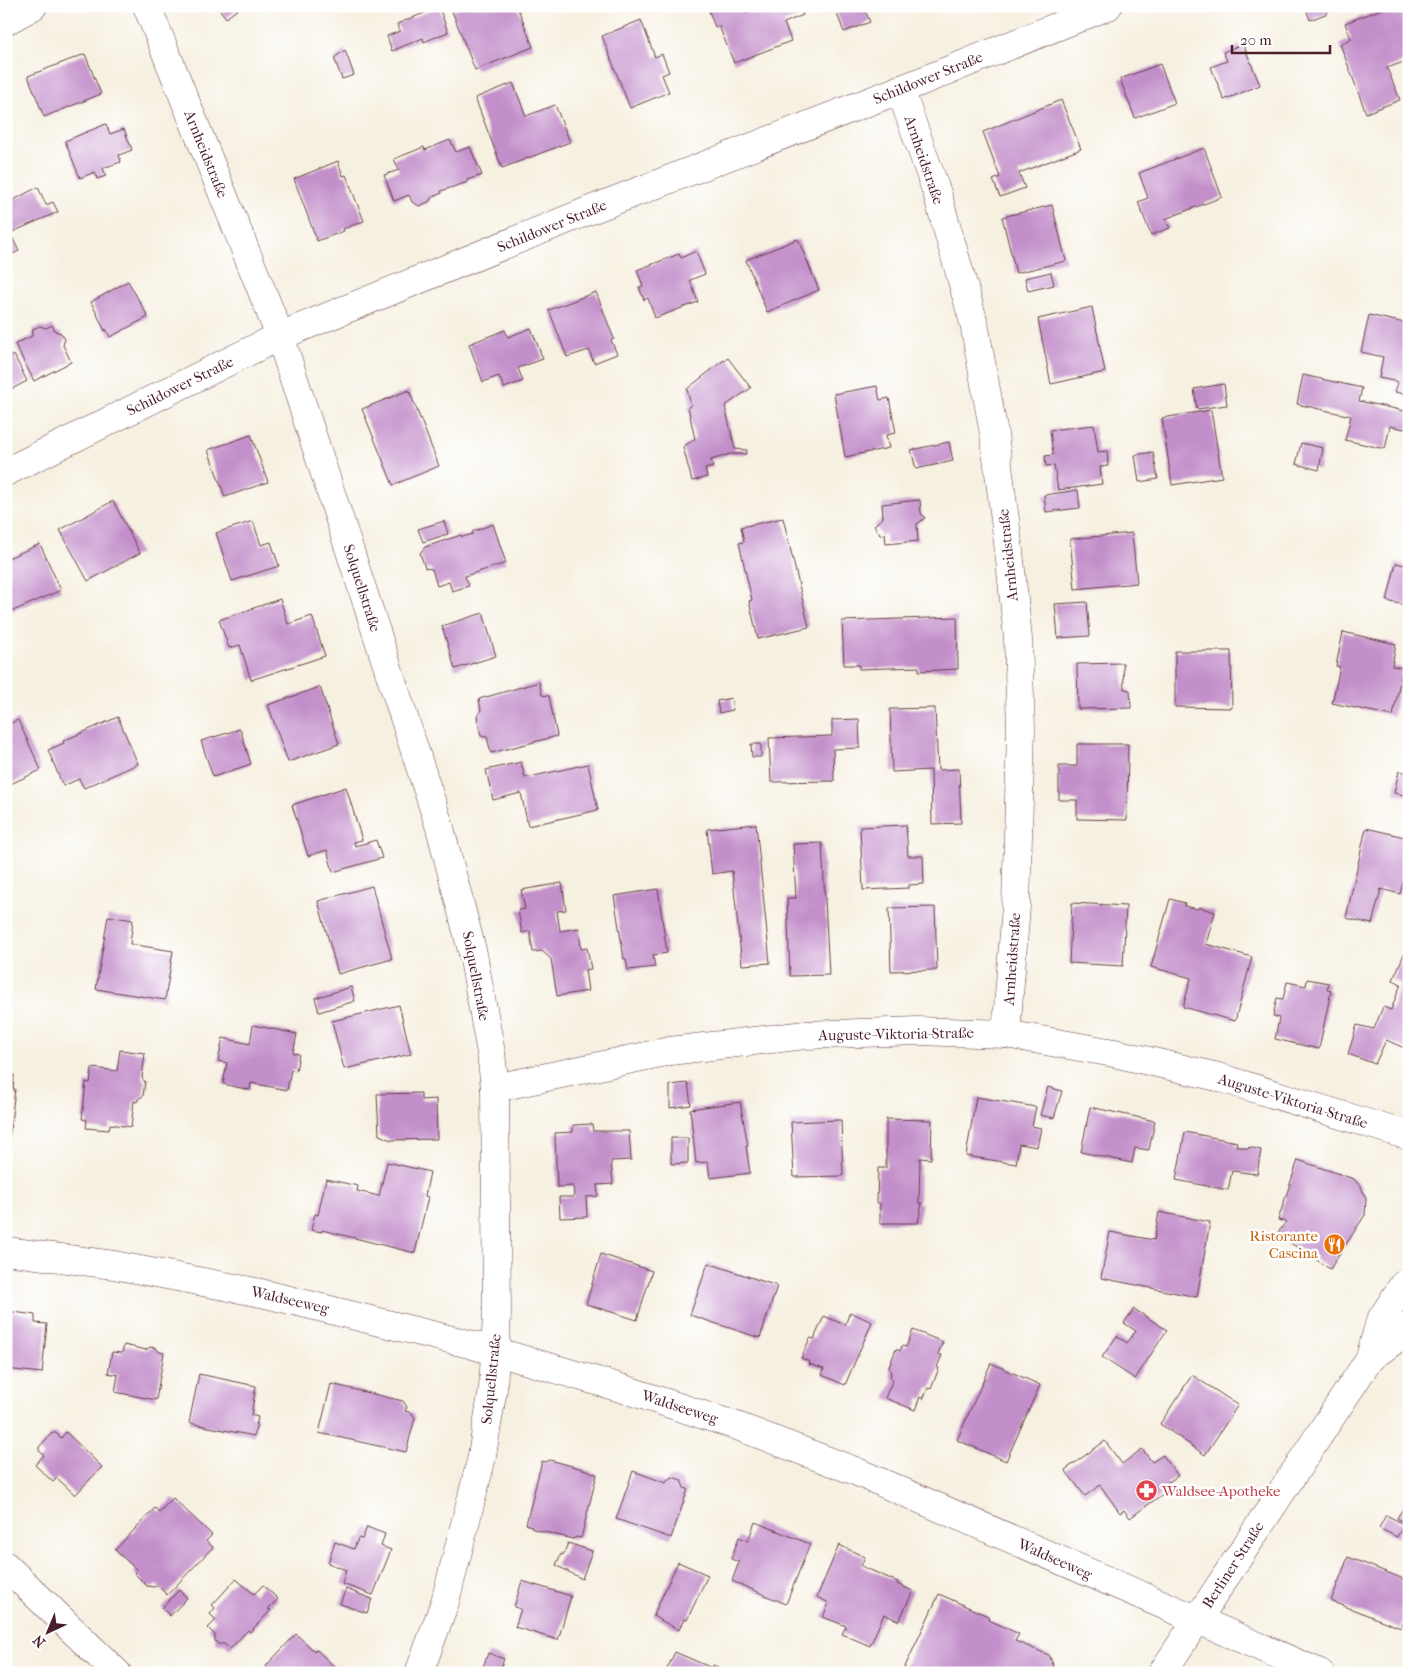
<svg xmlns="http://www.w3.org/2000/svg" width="1415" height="1679" font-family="'IM FELL French Canon',serif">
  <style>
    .building { fill: #c38fca }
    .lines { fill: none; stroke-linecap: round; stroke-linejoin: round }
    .street-casing { stroke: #643e46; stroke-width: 29 }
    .primary-casing { stroke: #643e46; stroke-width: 29 }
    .street { stroke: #fff; stroke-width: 28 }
    .primary { stroke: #fff; stroke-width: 28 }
    .labels { text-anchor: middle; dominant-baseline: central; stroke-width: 5; stroke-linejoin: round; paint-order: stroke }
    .street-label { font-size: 15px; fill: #4a1f2b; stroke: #fff }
    .food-label { font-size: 15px; fill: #c56008; stroke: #fff; text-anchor: end }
    .health-label { font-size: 15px; fill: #be3a42; stroke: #fff; text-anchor: start }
  </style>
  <rect width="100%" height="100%" fill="#fff"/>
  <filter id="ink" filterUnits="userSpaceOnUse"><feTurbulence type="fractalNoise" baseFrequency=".02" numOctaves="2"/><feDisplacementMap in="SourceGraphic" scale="10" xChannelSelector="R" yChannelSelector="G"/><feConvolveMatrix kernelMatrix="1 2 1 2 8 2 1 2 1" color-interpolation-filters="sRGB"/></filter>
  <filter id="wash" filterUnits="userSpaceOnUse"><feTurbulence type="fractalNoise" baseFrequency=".0096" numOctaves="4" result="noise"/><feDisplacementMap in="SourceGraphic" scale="20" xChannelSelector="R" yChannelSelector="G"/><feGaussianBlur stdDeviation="1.12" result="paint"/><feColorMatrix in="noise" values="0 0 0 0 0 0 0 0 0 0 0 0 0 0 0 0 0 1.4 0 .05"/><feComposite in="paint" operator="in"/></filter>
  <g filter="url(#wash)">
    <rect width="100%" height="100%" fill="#f6f0e0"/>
    <g id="blocks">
      <g class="building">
        <polygon points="217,6 242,6 226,18"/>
        <polygon points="464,6 517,6 533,47 475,70 452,11"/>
        <polygon points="707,6 742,6 745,13 762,6 799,6 803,15 784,23 791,41 734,63 719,26 715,27"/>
        <polygon points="834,6 863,6 870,22 844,32"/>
        <polygon points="1305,6 1326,6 1328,13 1310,20"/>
        <polygon points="1390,6 1409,6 1409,43 1406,44 1409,51 1409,60 1387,68 1400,100 1366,113 1340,44 1351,39 1345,23"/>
        <polygon points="439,7 448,32 424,42 423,38 392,51 387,36 400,31 397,24"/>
        <polygon points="641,20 655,57 662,54 669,72 662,75 669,92 630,108 602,36"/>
        <polygon points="1243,44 1260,85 1224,100 1211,67 1227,61 1223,52"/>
        <polygon points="345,50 354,75 342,79 334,58"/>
        <polygon points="85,54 101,94 44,117 28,76"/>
        <polygon points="1160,64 1175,103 1135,118 1120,79"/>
        <polygon points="513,83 526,116 555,105 570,142 502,168 475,98"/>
        <polygon points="1061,100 1081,149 1019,173 1025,188 1000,197 993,180 1000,177 983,132"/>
        <polygon points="106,124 110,134 124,129 132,150 119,155 121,162 103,168 106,176 97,179 95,172 80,178 65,141"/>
        <polygon points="450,140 456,152 470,147 482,175 467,180 468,182 441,191 442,193 432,197 429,202 419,206 412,202 409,195 394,201 384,175 399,170 394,159 424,147 425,150"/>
        <polygon points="1204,148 1222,197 1165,219 1170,228 1151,235 1138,202 1148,198 1139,173"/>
        <polygon points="338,161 343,176 346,175 364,221 343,229 344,231 317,241 294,179"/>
        <polygon points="38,187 46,205 53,202 58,212 10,233 19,251 6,257 6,204"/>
        <polygon points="1052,205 1066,261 1016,273 1002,217"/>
        <polygon points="798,239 819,290 767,312 746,260"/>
        <polygon points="696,251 705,274 690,280 698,302 655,318 648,298 644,300 639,287 643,286 637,270 679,254 681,258"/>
        <polygon points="1051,272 1054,285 1028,291 1025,278"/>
        <polygon points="128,281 148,317 110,337 106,329 105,331 91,302"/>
        <polygon points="596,292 614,339 611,340 617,354 594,363 589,350 567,357 549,310"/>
        <polygon points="1092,307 1105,372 1051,384 1038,319"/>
        <polygon points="1369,315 1409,324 1409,395 1395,392 1398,382 1379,378 1383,357 1361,352"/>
        <polygon points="52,325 55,331 61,333 65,339 63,345 71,362 34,381 15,344 32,336 33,329 40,326 46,328"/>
        <polygon points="531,328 543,359 518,368 523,381 504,388 499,376 483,382 469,344 505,330 508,337"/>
        <polygon points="14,355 27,381 8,391 6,388 6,359"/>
        <polygon points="728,358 751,388 725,406 735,449 747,450 746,454 730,454 711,460 713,467 705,469 707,477 692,481 683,447 695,439 688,407 691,406 687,389 724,360 724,361"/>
        <polygon points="1303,375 1362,388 1359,401 1409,412 1409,430 1390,426 1385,449 1345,440 1351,416 1297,404"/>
        <polygon points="1224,384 1227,405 1197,409 1194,389"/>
        <polygon points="877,386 880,400 889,398 896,433 886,435 889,448 845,457 834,394"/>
        <polygon points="409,390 439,466 393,485 362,409"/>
        <polygon points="1211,410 1222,477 1172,485 1162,418"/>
        <polygon points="1094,425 1098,452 1107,451 1108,466 1100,467 1102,484 1058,490 1054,465 1046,466 1045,456 1053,455 1050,430"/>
        <polygon points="251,435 268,482 225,497 208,450"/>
        <polygon points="949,442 953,461 916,469 911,450"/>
        <polygon points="1301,443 1323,448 1319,470 1296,464"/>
        <polygon points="1153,452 1158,479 1139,482 1135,455"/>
        <polygon points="1078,490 1080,508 1046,512 1044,495"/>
        <polygon points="920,500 921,513 925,518 917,524 918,541 886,544 885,533 881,536 874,525 883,518 882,504"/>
        <polygon points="113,501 140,553 88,581 60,530"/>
        <polygon points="783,518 809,627 758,639 749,601 752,600 739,543 744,542 741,527"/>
        <polygon points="253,521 261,545 271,542 279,566 232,581 216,533"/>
        <polygon points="444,521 448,534 423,542 418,529"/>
        <polygon points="493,524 506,563 465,576 469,586 452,591 449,582 437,586 432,569 425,568 420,553 425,547 461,535 462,537 473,534 472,532"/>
        <polygon points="1132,533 1137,583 1075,589 1070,539"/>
        <polygon points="40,544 61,590 13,611 6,596 6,559"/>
        <polygon points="1396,563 1409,566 1409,606 1387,601"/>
        <polygon points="280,599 288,624 312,616 325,656 251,680 240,645 229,648 219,620"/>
        <polygon points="1087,602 1090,636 1058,638 1055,604"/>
        <polygon points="483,613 496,656 455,669 442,626"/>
        <polygon points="957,617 958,669 919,671 919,667 859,669 859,665 844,665 842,621"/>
        <polygon points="1343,632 1396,644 1392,666 1403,668 1393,716 1332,703 1340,667 1336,666"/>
        <polygon points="1175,651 1231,651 1232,708 1175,707"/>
        <polygon points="1123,663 1124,689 1130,690 1131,708 1078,709 1077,664"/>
        <polygon points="539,682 542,695 549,696 557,736 491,753 487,737 481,736 477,716 481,710 479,699"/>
        <polygon points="320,687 339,744 288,762 268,705"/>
        <polygon points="731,698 733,710 719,713 717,701"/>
        <polygon points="935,708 938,770 959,769 961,823 932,824 931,770 892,772 890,709"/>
        <polygon points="118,717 138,764 84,788 79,779 63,786 48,750 64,743 63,741"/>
        <polygon points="859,719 860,748 833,749 834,781 771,782 769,738 832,736 832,720"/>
        <polygon points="18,720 41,770 6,786 6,725"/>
        <polygon points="240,729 251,764 213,777 201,741"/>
        <polygon points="751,744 761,744 761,757 752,757"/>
        <polygon points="1077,744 1128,744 1127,820 1077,819 1077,800 1059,800 1059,766 1077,766"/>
        <polygon points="521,762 525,778 588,764 598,810 528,826 521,793 493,800 486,770"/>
        <polygon points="1399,771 1409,773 1409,796 1394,793"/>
        <polygon points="346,787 362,840 354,842 355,846 376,840 382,858 333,872 327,850 308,856 292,805"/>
        <polygon points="756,824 770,963 742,965 732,871 712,874 707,829"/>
        <polygon points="906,825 908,856 923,856 924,884 909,885 909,888 863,890 860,827"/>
        <polygon points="1366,828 1409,838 1409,852 1405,867 1407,867 1400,894 1381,889 1372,924 1346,918"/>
        <polygon points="822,843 829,975 790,976 787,898 796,898 793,844"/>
        <polygon points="562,883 566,910 557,911 560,931 579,928 581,949 587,948 591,969 585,970 588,991 557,996 551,959 542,951 533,952 530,931 522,933 518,910 525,909 521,890"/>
        <polygon points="372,886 392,959 338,974 318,901"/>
        <polygon points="658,889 667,953 653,955 655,967 628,970 626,959 624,959 614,896"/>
        <polygon points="1170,899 1185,903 1184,906 1198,909 1199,907 1215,912 1206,944 1252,957 1235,1021 1183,1007 1191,978 1151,967"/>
        <polygon points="1072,903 1126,906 1123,966 1069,963"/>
        <polygon points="935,907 937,970 891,971 889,908"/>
        <polygon points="108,916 133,920 130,944 173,951 165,1000 96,989"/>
        <polygon points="1404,954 1409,956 1409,1050 1386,1040 1375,1064 1348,1054 1357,1025 1374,1029 1383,1007 1391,1010 1401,984 1393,980"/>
        <polygon points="1307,979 1329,983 1327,990 1331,991 1319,1049 1275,1039 1279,1018 1273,1016 1277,998 1283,999 1287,982 1306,986"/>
        <polygon points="351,987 355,1001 319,1012 315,998"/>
        <polygon points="399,1005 411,1054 344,1069 332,1021"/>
        <polygon points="253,1025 297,1034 293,1053 299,1054 296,1071 291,1070 287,1090 251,1083 250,1090 223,1084 227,1063 218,1061 223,1038 250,1044"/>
        <polygon points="120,1050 145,1053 142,1078 145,1082 143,1096 138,1099 137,1102 134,1101 131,1127 110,1124 109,1130 86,1128 87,1120 82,1119 86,1082 90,1083 92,1068 117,1071"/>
        <polygon points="6,1074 14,1075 13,1089 15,1089 9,1140 6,1140"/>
        <polygon points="688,1083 691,1105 670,1108 670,1085"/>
        <polygon points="1048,1087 1062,1091 1054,1118 1040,1115"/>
        <polygon points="421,1093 421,1100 436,1099 437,1139 391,1140 379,1135 377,1094"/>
        <polygon points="976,1097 1036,1107 1032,1126 1041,1128 1037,1147 1019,1144 1016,1164 966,1156"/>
        <polygon points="740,1102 748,1146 746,1146 750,1173 710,1178 708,1162 696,1163 690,1109"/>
        <polygon points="1090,1107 1155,1121 1149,1150 1135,1148 1132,1163 1081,1152"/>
        <polygon points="886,1119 932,1120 931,1159 920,1158 919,1203 922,1203 918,1223 880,1223 880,1203 877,1203 878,1168 886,1168"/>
        <polygon points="841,1120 843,1176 794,1177 791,1122"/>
        <polygon points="592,1124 593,1131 629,1131 631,1160 611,1161 613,1184 597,1185 598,1196 586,1197 587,1217 560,1218 559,1197 574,1197 573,1186 557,1187 555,1133 573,1132 573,1125"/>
        <polygon points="1185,1132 1237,1142 1236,1146 1249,1149 1249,1147 1261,1150 1257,1174 1232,1171 1228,1190 1176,1180"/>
        <polygon points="671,1138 688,1138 688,1163 671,1164"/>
        <polygon points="1298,1160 1354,1179 1361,1187 1366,1198 1365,1215 1330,1269 1277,1234 1286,1222 1278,1220"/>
        <polygon points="387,1162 430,1172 425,1196 428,1197 415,1253 322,1230 322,1232 311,1230 315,1214 318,1215 326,1179 358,1186 357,1191 379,1196"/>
        <polygon points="1159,1212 1210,1222 1197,1297 1101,1278 1110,1232 1154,1240"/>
        <polygon points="601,1254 652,1271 637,1320 586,1304"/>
        <polygon points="708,1263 777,1286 760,1338 690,1315"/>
        <polygon points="1134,1309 1167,1330 1135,1379 1102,1357 1117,1336 1127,1343 1136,1331 1124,1323"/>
        <polygon points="6,1311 35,1315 35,1323 47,1324 42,1373 6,1369"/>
        <polygon points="850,1312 872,1322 845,1385 822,1375 824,1369 809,1364 810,1362 801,1358 810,1338 814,1339 824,1316 845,1325"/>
        <polygon points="913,1330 943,1342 938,1354 942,1355 937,1367 939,1368 931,1389 928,1388 923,1399 920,1397 915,1410 885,1398 893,1379 890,1378 891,1374 889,1367 896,1349 900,1351 902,1346 906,1347"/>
        <polygon points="124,1345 146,1350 150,1347 156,1348 159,1352 164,1353 156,1400 115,1392 118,1375 108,1373 112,1352 122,1353"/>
        <polygon points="991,1363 1040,1385 1006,1461 957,1440"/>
        <polygon points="199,1374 256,1386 251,1415 258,1417 254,1436 189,1423"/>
        <polygon points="1192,1375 1238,1405 1205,1455 1160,1424"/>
        <polygon points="331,1384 403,1401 407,1407 405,1411 412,1413 415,1418 406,1452 319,1433"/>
        <polygon points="66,1432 102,1467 75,1495 57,1478 53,1482 35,1465 44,1455 39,1451 39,1447 52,1433 56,1433 61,1438"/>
        <polygon points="1105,1441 1122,1464 1142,1449 1152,1462 1163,1455 1178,1476 1167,1483 1171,1488 1130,1518 1124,1510 1120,1513 1100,1485 1085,1496 1065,1470"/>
        <polygon points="550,1460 590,1471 592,1473 597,1474 581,1538 576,1537 573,1539 533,1529 531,1526 526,1524 542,1461 546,1462"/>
        <polygon points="633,1471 666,1483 667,1480 673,1477 681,1480 684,1488 688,1489 671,1538 616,1519"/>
        <polygon points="173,1498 212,1535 206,1541 213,1547 167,1595 157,1585 154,1587 147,1586 134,1573 137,1570 115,1550 155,1508 159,1512"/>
        <polygon points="1409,1499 1409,1526 1397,1518"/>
        <polygon points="1386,1515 1404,1524 1397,1537 1379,1528"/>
        <polygon points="755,1522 810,1544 786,1604 732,1581 739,1562 731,1559 739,1537 748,1541"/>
        <polygon points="367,1527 385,1534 381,1546 391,1550 373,1595 342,1584 346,1570 328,1563 335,1542 354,1549 358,1538 362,1539"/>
        <polygon points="568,1543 592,1551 582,1579 556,1565 561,1554 563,1555"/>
        <polygon points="839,1545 865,1557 861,1566 898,1582 897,1584 913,1591 899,1621 884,1614 870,1646 842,1634 846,1626 823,1617 829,1603 817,1597"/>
        <polygon points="1348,1557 1409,1581 1409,1608 1401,1628 1331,1601"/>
        <polygon points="678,1562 708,1575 687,1620 684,1619 679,1630 653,1616"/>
        <polygon points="236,1579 254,1594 263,1585 278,1599 268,1609 271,1610 250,1632 248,1630 230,1649 224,1644 218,1644 215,1641 215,1635 208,1628 216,1620 210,1614 215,1608 212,1605"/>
        <polygon points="522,1581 571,1596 558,1640 515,1627 521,1609 514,1607"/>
        <polygon points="346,1589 372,1599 367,1613 340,1604"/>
        <polygon points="179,1590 187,1598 170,1616 162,1608"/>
        <polygon points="939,1594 990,1617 989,1620 1019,1634 1015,1641 1049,1655 1054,1667 1051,1673 902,1673"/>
        <polygon points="296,1634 314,1651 316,1649 341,1673 273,1673 266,1666"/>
        <polygon points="675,1652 712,1668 713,1665 725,1670 724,1673 665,1673"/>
        <polygon points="488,1653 504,1659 500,1669 510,1673 481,1673"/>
      </g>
    </g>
  </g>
  <g filter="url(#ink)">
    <use href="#blocks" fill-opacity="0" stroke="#643e46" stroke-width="1"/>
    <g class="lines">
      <defs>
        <g id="street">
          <polyline points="147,6 280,336 292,373 440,828 473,954 491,1053 495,1088 497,1314 493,1389 481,1461 445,1602 419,1673"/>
          <polyline points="6,21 33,6"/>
          <polyline points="900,89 937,193 974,323 994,434 1009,551 1018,639 1021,729 1016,906 1006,1034"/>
          <polyline points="6,472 280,336 593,209 922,81 1108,6"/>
          <polyline points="495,1088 670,1051 805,1035 918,1031 1006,1034 1114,1053 1218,1077 1409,1136"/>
          <polyline points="6,1251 114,1265 261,1293 473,1345 624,1389 737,1426 855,1471 1320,1673"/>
          <polyline points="6,1566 117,1673"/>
        </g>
        <g id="primary">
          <polyline points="1370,1358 1403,1334 1409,1325"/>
          <polyline points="1162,1673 1370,1358 1380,1321 1403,1285 1409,1281"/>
        </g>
      </defs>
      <use href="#street" class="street-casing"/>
      <use href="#primary" class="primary-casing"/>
      <use href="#street" class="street"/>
      <use href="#primary" class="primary"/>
    </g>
  </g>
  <defs>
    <symbol id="restaurant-disc" viewBox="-11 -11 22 22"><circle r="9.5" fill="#e8710a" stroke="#fff"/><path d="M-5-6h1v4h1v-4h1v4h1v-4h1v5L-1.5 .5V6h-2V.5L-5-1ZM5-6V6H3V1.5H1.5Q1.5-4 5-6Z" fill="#fff"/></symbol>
    <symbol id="pharmacy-disc" viewBox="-11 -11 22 22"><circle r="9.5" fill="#e0444e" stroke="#fff"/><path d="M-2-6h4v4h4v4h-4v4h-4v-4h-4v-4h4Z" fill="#fff"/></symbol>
  </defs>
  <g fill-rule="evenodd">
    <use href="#restaurant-disc" x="1322" y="1232" width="25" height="25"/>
    <use href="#pharmacy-disc" x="1134" y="1478" width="25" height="25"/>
  </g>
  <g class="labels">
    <g class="street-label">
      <text transform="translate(928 78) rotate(-22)">Schildower Straße</text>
      <text transform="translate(206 154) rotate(68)">Arnheidstraße</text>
      <text transform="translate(924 160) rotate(71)">Arnheidstraße</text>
      <text transform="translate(552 226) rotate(-22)">Schildower Straße</text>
      <text transform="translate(180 386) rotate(-26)">Schildower Straße</text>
      <text transform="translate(1008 555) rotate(-96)">Arnheidstraße</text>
      <text transform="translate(362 588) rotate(72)">Solquellstraße</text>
      <text transform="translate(1012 959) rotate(-86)">Arnheidstraße</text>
      <text transform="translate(476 976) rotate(79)">Solquellstraße</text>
      <text transform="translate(896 1034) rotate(-1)">Auguste-Viktoria-Straße</text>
      <text transform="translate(1293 1101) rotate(17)">Auguste-Viktoria-Straße</text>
      <text transform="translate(290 1300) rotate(13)">Waldseeweg</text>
      <text transform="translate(491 1379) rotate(-84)">Solquellstraße</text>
      <text transform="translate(680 1407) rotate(18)">Waldseeweg</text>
      <text transform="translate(1055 1559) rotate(24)">Waldseeweg</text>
      <text transform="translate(1233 1565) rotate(-57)">Berliner Straße</text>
    </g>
    <g class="food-label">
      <text x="1318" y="1236">Ristorante<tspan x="1318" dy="17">Cascina</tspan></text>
    </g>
    <g class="health-label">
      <text x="1162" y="1491">Waldsee-Apotheke</text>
    </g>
  </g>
  <rect width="1415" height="1679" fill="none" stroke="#fff" stroke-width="25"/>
  <g transform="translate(48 1632) rotate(224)" stroke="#ffffff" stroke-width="4" paint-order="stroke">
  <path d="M0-4L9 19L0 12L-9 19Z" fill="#4a1f2b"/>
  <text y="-8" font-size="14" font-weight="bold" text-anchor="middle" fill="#4a1f2b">N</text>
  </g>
  <path d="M1232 45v8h98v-8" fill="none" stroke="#4a1f2b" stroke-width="2.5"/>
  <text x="1240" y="45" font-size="15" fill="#4a1f2b" stroke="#ffffff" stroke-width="4" paint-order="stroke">20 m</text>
</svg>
